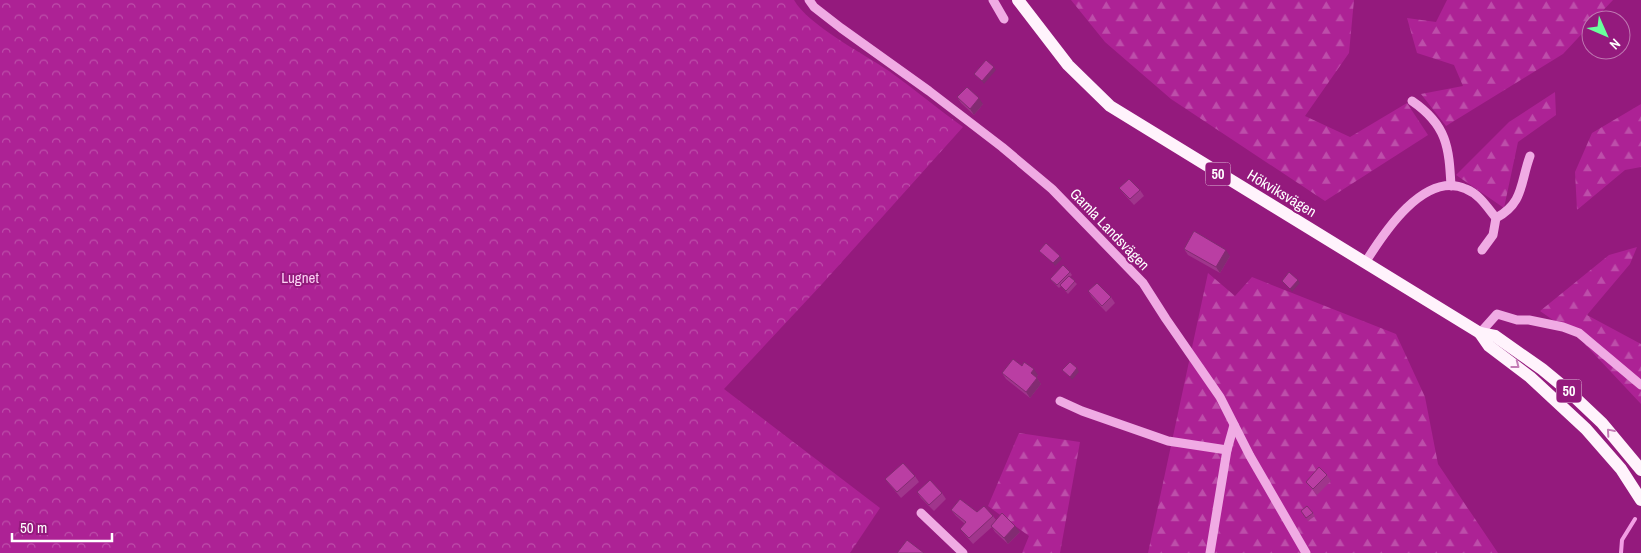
<svg xmlns="http://www.w3.org/2000/svg" width="1641" height="553" font-family="'Archivo Narrow',sans-serif">
  <style>
    .forest { fill: url(#forest-firs) }
    .park { fill: url(#park-crowns) }
    .lines { fill: none; stroke-linecap: round; stroke-linejoin: round }
    .stream { stroke: #f29ee4; stroke-width: 4 }
    .minor { stroke: #f0abe4; stroke-width: 9 }
    .major { stroke: #fff3fc; stroke-width: 12 }
    .wall { fill: #a0358c }
    .shaded-wall { fill: #822b72 }
    .building { fill: #ba3ea3; stroke: #822b72 }
    .oneway { stroke: #c47cb6 }
    .labels { text-anchor: middle; dominant-baseline: central; stroke-width: 4; stroke-linejoin: round; paint-order: stroke }
    .shield { fill: #941a7d; stroke: #dfbad8; stroke-width: 1 }
    .shield-label { font-size: 14px; font-weight: bold; fill: #fff }
    .street-label { font-size: 15px; fill: #fff; stroke: #941a7d }
    .park-label { font-size: 15px; fill: #fbd1f4; stroke: #941a7d }
  </style>
  <defs>
    <pattern id="forest-firs" width="22" height="20" patternUnits="userSpaceOnUse" patternTransform="scale(1.25)"><rect width="22" height="20" fill="#ad2295"/><path d="M5 1l3.5 6h-7zM16 11l3.5 6h-7z" fill="#bd4eaa"/></pattern>
    <pattern id="park-crowns" width="20" height="18" patternUnits="userSpaceOnUse" patternTransform="scale(1.25)"><rect width="20" height="18" fill="#ad2295"/><path d="M2 6a3 3 0 1 1 6 0M12 15a3 3 0 1 1 6 0" fill="none" stroke="#bd4eaa"/></pattern>
  </defs>
  <rect width="100%" height="100%" fill="#941a7d"/>
  <g class="forest">
    <polygon points="1071,0 1354,0 1349,53 1305,116 1350,137 1407,103 1428,135 1325,201 1171,99 1105,42"/>
    <polygon points="1447,0 1613,0 1594,20 1591,20 1591,24 1563,54 1446,126 1421,94 1463,86 1454,65 1417,53 1407,18 1436,22"/>
    <polygon points="1555,92 1556,115 1518,142 1504,208 1456,175 1509,122"/>
    <polygon points="1641,104 1641,167 1625,170 1577,210 1575,172 1592,133"/>
    <polygon points="1637,247 1630,264 1587,315 1641,344 1641,404 1580,339 1540,311 1609,255"/>
    <polygon points="1208,273 1235,296 1252,277 1396,334 1425,397 1438,464 1498,553 1148,553"/>
    <polygon points="1019,433 1080,442 1060,553 1022,553 1029,536 988,506"/>
  </g>
  <path class="park" d="M0,0H794C808,25 864,54 889,71C914,89 938,109 963,127L823,283L724,389L880,508L850,553H0Z"/>
  <g class="lines">
    <polyline class="stream" points="1621,553 1622,540 1635,519"/>
    <g class="minor">
      <polyline points="809,0 814,7 841,28 929,91 1002,147 1052,189 1143,283 1166,319 1220,397 1250,456 1306,553"/>
      <polyline points="993,0 1004,19"/>
      <path d="M1412,101C1447,125 1449,147 1451,186"/>
      <path d="M1482,250L1493,235L1496,218C1524,203 1520,183 1530,156"/>
      <path d="M1365,263C1383,234 1424,170 1466,189C1479,194 1487,207 1496,218"/>
      <polyline points="1480,333 1497,314 1517,320 1529,320 1563,327 1579,333 1641,385"/>
      <polyline points="1060,401 1082,411 1168,441 1227,450"/>
      <polyline points="921,513 963,553"/>
      <polyline points="1210,553 1227,450 1234,425"/>
    </g>
    <g class="major">
      <polyline points="1018,0 1068,65 1110,106 1480,333 1495,336 1542,369 1565,388 1602,423 1641,470"/>
      <polyline points="1480,333 1489,346 1530,377 1586,429 1621,469 1641,500"/>
    </g>
  </g>
  <g class="wall">
    <polygon points="957,97 983,104 974,115 961,103"/>
    <polygon points="1119,188 1140,190 1144,196 1134,205 1124,194"/>
    <polygon points="1184,249 1230,256 1220,273 1188,255"/>
    <polygon points="1070,272 1072,275 1070,277 1077,284 1068,294 1061,286 1059,288 1050,279"/>
    <polygon points="1088,291 1111,297 1115,303 1106,312 1092,297"/>
    <polygon points="1002,373 1038,375 1036,377 1041,384 1030,398 1006,379"/>
    <polygon points="1327,475 1331,481 1317,495 1310,487 1306,482"/>
    <polygon points="915,476 919,482 901,498 885,479"/>
    <polygon points="917,492 942,493 946,499 934,511 921,498"/>
    <polygon points="1307,506 1315,516 1308,521 1301,511"/>
    <polygon points="951,510 977,512 993,516 996,520 1020,532 1008,544 995,532 992,527 973,544 960,529 965,524 956,516"/>
  </g>
  <g class="shaded-wall">
    <polygon points="994,67 996,70 984,84 982,81"/>
    <polygon points="979,98 983,104 974,115 970,109"/>
    <polygon points="1226,250 1230,256 1220,273 1216,267"/>
    <polygon points="1060,256 1062,259 1055,266 1053,263"/>
    <polygon points="1298,280 1300,283 1292,292 1290,289"/>
    <polygon points="1077,368 1079,372 1072,380 1070,377"/>
    <polygon points="1034,369 1038,375 1035,379 1031,373"/>
    <polygon points="1037,378 1041,384 1030,398 1026,392"/>
    <polygon points="1015,526 1020,532 1008,544 1004,538"/>
  </g>
  <g class="building">
    <polygon points="986,60 994,67 982,81 974,74"/>
    <polygon points="967,87 979,98 970,109 957,97"/>
    <polygon points="1129,179 1140,190 1130,199 1119,188"/>
    <polygon points="1194,231 1226,250 1216,267 1184,249"/>
    <polygon points="1046,243 1060,256 1053,263 1039,251"/>
    <polygon points="1063,265 1070,272 1057,285 1050,279"/>
    <polygon points="1289,272 1298,280 1290,289 1282,281"/>
    <polygon points="1069,276 1075,281 1066,291 1060,285"/>
    <polygon points="1097,283 1111,297 1102,306 1088,291"/>
    <polygon points="1013,359 1022,366 1024,362 1034,369 1031,373 1037,378 1026,392 1002,373"/>
    <polygon points="1070,362 1077,368 1070,377 1062,370"/>
    <polygon points="903,463 915,476 897,492 885,479"/>
    <polygon points="1319,467 1327,475 1313,489 1306,482"/>
    <polygon points="930,480 942,493 929,505 917,492"/>
    <polygon points="960,499 977,512 984,506 993,516 969,538 960,529 966,522 951,510"/>
    <polygon points="1307,506 1313,513 1306,518 1301,511"/>
    <polygon points="1002,513 1015,526 1004,538 991,526"/>
    <polygon points="907,540 924,553 897,553"/>
  </g>
  <defs><path id="oneway-chevron" d="M-2-3.5L2.5 0L-2 3.5" fill="none" stroke-width="1.6" stroke-linecap="round" stroke-linejoin="round" transform="scale(1.25)"/></defs>
  <g class="oneway">
    <use href="#oneway-chevron" transform="translate(1516 365) rotate(38)"/>
    <use href="#oneway-chevron" transform="translate(1610 432) rotate(-131)"/>
  </g>
  <g class="labels">
    <g class="shield">
      <rect x="1205.5" y="162.5" width="25" height="23" rx="4"/>
      <rect x="1556.5" y="379.5" width="25" height="23" rx="4"/>
    </g>
    <g class="shield-label">
      <text x="1218" y="174">50</text>
      <text x="1569" y="391">50</text>
    </g>
    <g class="street-label">
      <text transform="translate(1282 193) rotate(31)">Hökviksvägen</text>
      <text transform="translate(1110 229) rotate(46)">Gamla Landsvägen</text>
    </g>
    <g class="park-label">
      <text x="300" y="277">Lugnet</text>
    </g>
  </g>
  <g transform="translate(1606 35) rotate(135)"><circle r="24" fill="#941a7d" stroke="#bf76b1"/>
  <path d="M0-4L9 19L0 12L-9 19Z" fill="#69ff9c"/>
  <text y="-8" font-size="14" font-weight="bold" text-anchor="middle" fill="#ffffff">N</text>
  </g>
  <path d="M12 533v8h100v-8" fill="none" stroke="#ffffff" stroke-width="2.5"/>
  <text x="20" y="533" font-size="15" fill="#ffffff" stroke="#941a7d" stroke-width="4" paint-order="stroke">50 m</text>
</svg>
